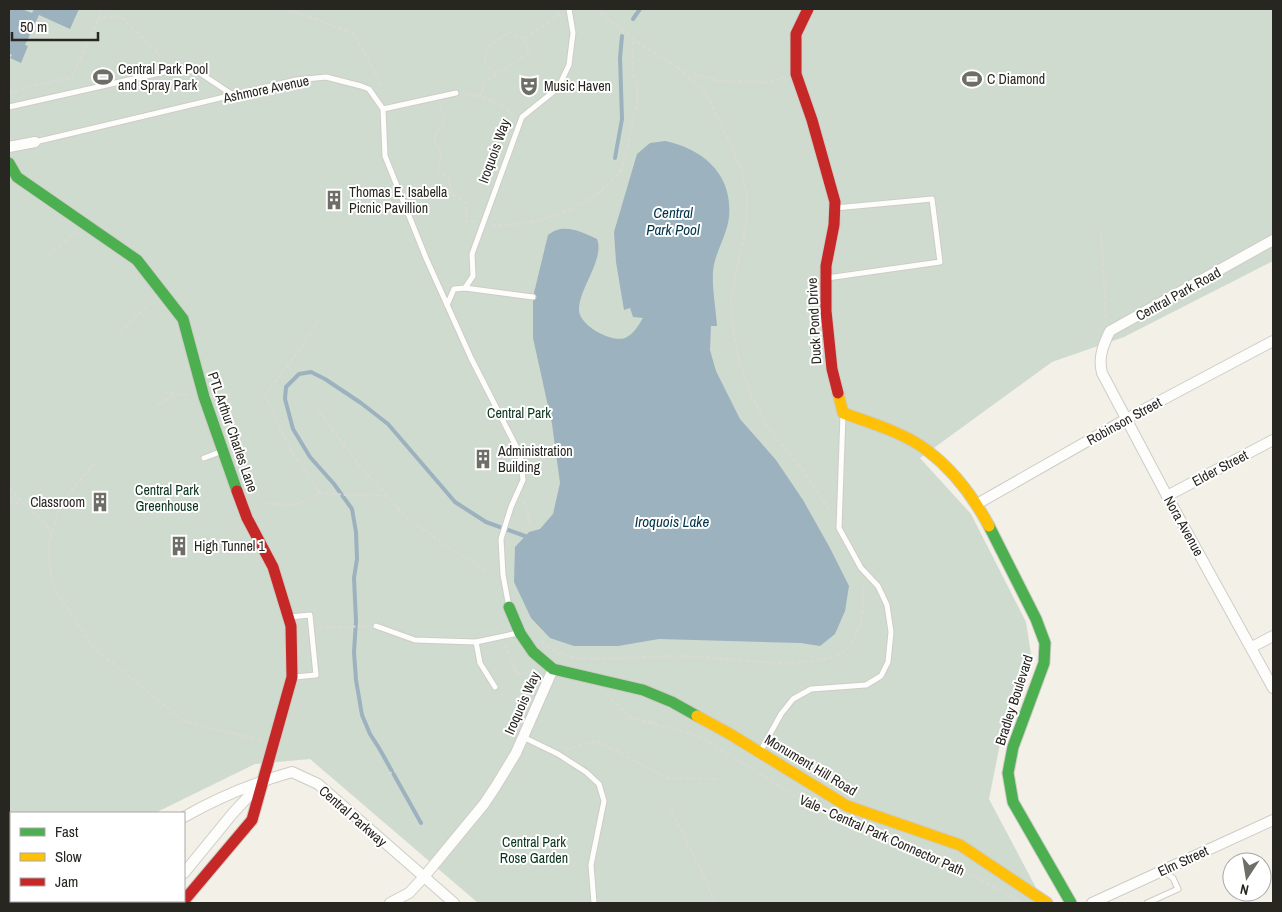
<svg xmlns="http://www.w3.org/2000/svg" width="1282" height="912" font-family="'Archivo Narrow',sans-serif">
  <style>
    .green { fill: #d0dbcf }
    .water { fill: #9cb2bf }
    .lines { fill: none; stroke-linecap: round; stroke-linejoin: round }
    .stream { stroke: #9cb2bf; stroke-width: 4 }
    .lane-casing { stroke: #ceccc6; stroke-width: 7 }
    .street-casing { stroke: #ceccc6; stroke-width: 12 }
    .fast-casing { stroke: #ceccc6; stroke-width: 13 }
    .slow-casing { stroke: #ceccc6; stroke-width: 13 }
    .jam-casing { stroke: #ceccc6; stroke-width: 13 }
    .path { stroke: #dad9d7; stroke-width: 2; stroke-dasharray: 4 2.5; stroke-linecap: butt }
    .lane { stroke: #fdfdfc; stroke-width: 5 }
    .street { stroke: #fdfdfc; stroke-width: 10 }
    .fast { stroke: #4caf50; stroke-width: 11 }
    .slow { stroke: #ffc107; stroke-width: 11 }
    .jam { stroke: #c62828; stroke-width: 11 }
    .labels { text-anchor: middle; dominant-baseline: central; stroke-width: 4; stroke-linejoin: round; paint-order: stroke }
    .poi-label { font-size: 14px; fill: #282621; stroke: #fff; text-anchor: start }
    .street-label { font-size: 14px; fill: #282621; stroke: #fff }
    .park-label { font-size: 14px; fill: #07321b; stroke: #fff }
    .water-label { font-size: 15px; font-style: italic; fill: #013349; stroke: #fff }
  </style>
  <rect width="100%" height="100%" fill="#f3f0e8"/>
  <polygon class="green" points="9,9 1273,9 1273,261 1124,337 1052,362 920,458 971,514 1026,622 1031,654 1005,719 989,799 1044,903 478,903 310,759 255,764 155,813 11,813 11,821 9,819"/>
  <g class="water">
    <polygon points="9,9 22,9 32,13 34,9 79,9 70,29 39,15 25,45 28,46 21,63 10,58 12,55 9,53"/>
    <path d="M665,141C703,149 733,174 729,217C727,236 714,254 713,272C712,290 716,309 717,326H711L710,350L716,371L740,419L776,460L803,500L830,548L849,586L845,611L835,634L820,646L801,643L659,639L618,646H574L550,638L531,618L514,582L515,547L529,532L540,529L553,514L560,483L552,424L533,338V297L548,235C563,222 582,232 597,239C605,259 579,288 579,310C579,325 611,343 625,338C634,334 638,326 643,318L633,317L630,308L624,310L616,262L614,232L637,154L650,143Z"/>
  </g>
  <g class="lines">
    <g class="stream">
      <polyline points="633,19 640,9"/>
      <polyline points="615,158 622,119 620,58 622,36"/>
      <polyline points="421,823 379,748 370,734 362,715 356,680 354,652 356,621 354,578 357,559 356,532 352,509 334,484 310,457 293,429 285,399 286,387 299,374 311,372 325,379 361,403 388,424 455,502 486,522 525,536"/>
    </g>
    <defs>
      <g id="lane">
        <polyline points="9,107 173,70 197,71 233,95"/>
        <polyline points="383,109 385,156 426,258 471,358 520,454 523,480 511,507 501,539 503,575 509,607"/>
        <polyline points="35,142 296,80 326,77 361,86 369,89 383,109 456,93"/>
        <polyline points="827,278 940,262 932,199 835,208"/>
        <polyline points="465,288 533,297"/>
        <polyline points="447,305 454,289 465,288 473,276 472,254 522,117 558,88 569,65 573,33 569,9"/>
        <polyline points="204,458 220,452"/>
        <polyline points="289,617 310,615 316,675 294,677"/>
        <polyline points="376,626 415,640 476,642"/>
        <polyline points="495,687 480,663 476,642 518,633"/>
        <polyline points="523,737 558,754 586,772 599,784 604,801 591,865 594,903"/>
        <polyline points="760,752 781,714 793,699 811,689 866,685 881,676 888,662 891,632 887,605 878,586 861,568 839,528 843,414"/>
        <polyline points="1147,903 1178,889 1173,878 1163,871"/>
      </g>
      <g id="street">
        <polyline points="9,147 35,142"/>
        <path d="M1273,240L1110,331C1103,345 1098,358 1102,373L1167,496L1273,688"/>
        <polyline points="1167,496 1273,440"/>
        <polyline points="977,504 1128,418 1273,341"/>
        <polyline points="1252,647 1273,636"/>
        <path d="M184,817C219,797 253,783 292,772L318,784L454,903"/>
        <polyline points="9,847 11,849"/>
        <polyline points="184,873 233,813 261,783"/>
        <polyline points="158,903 160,901"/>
        <polyline points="390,903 409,893 423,878 484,804 496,786 516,753 553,669"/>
        <polyline points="1092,903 1273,820"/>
      </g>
      <g id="fast">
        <polyline points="9,163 17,177 137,260 183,319 204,397 237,491"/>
        <polyline points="989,526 1036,619 1045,643 1044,663 1013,747 1008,773 1013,802 1071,903"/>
        <polyline points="509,607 520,633 533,652 553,669 643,690 672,702 697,716"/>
      </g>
      <g id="slow">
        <path d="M838,393L843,413C871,423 905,433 928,451C954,471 974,498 989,526"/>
        <polyline points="697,716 730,734 847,806 960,845 1047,903"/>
      </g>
      <g id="jam">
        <polyline points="808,9 796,34 796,74 812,120 835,202 834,225 826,266 826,311 832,369 838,393"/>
        <polyline points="182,903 252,820 292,677 291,626 273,567 247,518 237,491"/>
      </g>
    </defs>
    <use href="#lane" class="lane-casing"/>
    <use href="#street" class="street-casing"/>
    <use href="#fast" class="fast-casing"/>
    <use href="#slow" class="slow-casing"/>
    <use href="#jam" class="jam-casing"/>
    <g class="path">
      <polyline points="100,9 99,18 120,16 160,55"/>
      <polyline points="283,9 308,16 354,34 383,87"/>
      <polyline points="596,9 633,39 678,68 718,81 769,82 784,77"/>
      <polyline points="678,68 705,92 725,132 741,168 747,194 746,226 731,296 732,322 738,356 750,393 765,423 805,473 831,513"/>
      <polyline points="496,75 485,63 486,48 510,32 524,39"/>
      <polyline points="9,94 35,85 71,78 99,18"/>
      <path d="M463,94C481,95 502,103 515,117"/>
      <polyline points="480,97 486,81 529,53 524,39 561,13"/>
      <polyline points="440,104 445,121 437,131 434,140 442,156 438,170 449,177 451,193 466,203 466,221 475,222"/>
      <polyline points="492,225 498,226 531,222 569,211 599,193 620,173 627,150 638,96 633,74 633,39"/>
      <polyline points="1101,230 1106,320"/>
      <polyline points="49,255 76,232"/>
      <polyline points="318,321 300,349 265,395 292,452 320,493 349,495 387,496"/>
      <polyline points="120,332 153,301"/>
      <polyline points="157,392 190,395"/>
      <polyline points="158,405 175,394"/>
      <polyline points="316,407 361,468 409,520 485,571"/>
      <polyline points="94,463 60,505 48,546 52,585 94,648 185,722 262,740"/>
      <polyline points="9,489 52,531"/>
      <polyline points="9,501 25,505"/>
      <polyline points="523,501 532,527"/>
      <polyline points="263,503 296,505 320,493"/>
      <polyline points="319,628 369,626"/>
      <polyline points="499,630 498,627 503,624"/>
      <path d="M542,641C550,649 561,655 572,657C607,662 643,655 678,656C716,657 809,671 840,654C862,641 865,605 863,582"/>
      <polyline points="505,644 517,674 527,672 539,676"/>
      <polyline points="606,694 630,717 699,736 811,806 868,830 920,849 952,864 1022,903"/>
      <polyline points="566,749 598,741 667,778 717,779"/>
      <polyline points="388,774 400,769"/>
      <polyline points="669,806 708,885 714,903"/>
    </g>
    <use href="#lane" class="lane"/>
    <use href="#street" class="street"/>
    <use href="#fast" class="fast"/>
    <use href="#slow" class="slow"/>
    <use href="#jam" class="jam"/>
  </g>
  <defs>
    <symbol id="stadium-bare" viewBox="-9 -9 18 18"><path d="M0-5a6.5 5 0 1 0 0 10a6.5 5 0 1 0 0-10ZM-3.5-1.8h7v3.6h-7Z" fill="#6f6d67" stroke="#fff" stroke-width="2.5" paint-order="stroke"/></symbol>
    <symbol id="theatre-bare" viewBox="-9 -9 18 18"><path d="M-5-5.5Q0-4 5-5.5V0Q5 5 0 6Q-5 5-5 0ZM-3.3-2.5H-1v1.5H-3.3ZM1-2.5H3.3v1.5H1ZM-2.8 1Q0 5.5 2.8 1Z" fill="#6f6d67" stroke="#fff" stroke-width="2.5" paint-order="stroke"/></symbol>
    <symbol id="building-bare" viewBox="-9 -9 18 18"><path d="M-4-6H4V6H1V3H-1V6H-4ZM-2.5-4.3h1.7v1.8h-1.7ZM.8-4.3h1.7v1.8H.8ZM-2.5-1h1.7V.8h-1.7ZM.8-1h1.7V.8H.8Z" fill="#6f6d67" stroke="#fff" stroke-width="2.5" paint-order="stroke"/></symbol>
  </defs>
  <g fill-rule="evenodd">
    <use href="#stadium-bare" x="89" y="63" width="28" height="28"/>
    <use href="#stadium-bare" x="958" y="65" width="28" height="28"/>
    <use href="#theatre-bare" x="515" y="72" width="28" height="28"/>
    <use href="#building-bare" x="320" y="186" width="28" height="28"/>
    <use href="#building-bare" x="469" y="445" width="28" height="28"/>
    <use href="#building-bare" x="86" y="488" width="28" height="28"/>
    <use href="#building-bare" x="165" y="532" width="28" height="28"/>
  </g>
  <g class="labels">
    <g class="poi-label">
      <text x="118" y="69">Central Park Pool<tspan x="118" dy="16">and Spray Park</tspan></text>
      <text x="987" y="79">C Diamond</text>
      <text x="544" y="86">Music Haven</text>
      <text x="349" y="192">Thomas E. Isabella<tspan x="349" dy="16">Picnic Pavillion</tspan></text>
      <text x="498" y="451">Administration<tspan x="498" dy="16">Building</tspan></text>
      <text x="85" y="502" text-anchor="end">Classroom</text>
      <text x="194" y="546">High Tunnel 1</text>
    </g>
    <g class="street-label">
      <text transform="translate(266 89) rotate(-12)">Ashmore Avenue</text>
      <text transform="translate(494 151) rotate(-70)">Iroquois Way</text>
      <text transform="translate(1178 294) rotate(-29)">Central Park Road</text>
      <text transform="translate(814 321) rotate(-93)">Duck Pond Drive</text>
      <text transform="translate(1124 421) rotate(-29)">Robinson Street</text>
      <text transform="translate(233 432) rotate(71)">PTL Arthur Charles Lane</text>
      <text transform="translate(1220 468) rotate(-28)">Elder Street</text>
      <text transform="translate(1184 526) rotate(61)">Nora Avenue</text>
      <text transform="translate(1014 700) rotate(-72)">Bradley Boulevard</text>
      <text transform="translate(522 703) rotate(-66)">Iroquois Way</text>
      <text transform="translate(811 765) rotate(31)">Monument Hill Road</text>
      <text transform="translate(353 816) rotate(41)">Central Parkway</text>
      <text transform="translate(882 835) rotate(24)">Vale - Central Park Connector Path</text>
      <text transform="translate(1183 861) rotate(-25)">Elm Street</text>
    </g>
    <g class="park-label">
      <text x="519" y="413">Central Park</text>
      <text x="167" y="490">Central Park<tspan x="167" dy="16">Greenhouse</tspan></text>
      <text x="534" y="842">Central Park<tspan x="534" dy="16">Rose Garden</tspan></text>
    </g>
    <g class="water-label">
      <text x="673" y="212">Central<tspan x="673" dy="17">Park Pool</tspan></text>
      <text x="672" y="521">Iroquois Lake</text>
    </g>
  </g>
  <rect width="1282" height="912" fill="none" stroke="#282621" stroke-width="20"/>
  <rect x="10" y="812" width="175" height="90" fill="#ffffff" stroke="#a9a8a6"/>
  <rect x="20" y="828" width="25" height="8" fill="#4caf50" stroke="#a9a8a6"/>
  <text x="55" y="837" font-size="15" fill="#282621">Fast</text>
  <rect x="20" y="853" width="25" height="8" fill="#ffc107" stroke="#a9a8a6"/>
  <text x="55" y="862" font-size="15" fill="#282621">Slow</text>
  <rect x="20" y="878" width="25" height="8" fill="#c62828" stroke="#a9a8a6"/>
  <text x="55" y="887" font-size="15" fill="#282621">Jam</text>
  <g transform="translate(1247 877) rotate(192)"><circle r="24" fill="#ffffff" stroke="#a9a8a6"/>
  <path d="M0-4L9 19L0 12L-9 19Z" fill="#6f6d67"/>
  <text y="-8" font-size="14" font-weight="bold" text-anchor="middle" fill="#282621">N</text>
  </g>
  <path d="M12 32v8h86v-8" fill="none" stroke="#282621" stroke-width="2.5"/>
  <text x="20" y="32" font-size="15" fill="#282621" stroke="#ffffff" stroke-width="4" paint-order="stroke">50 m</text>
</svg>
